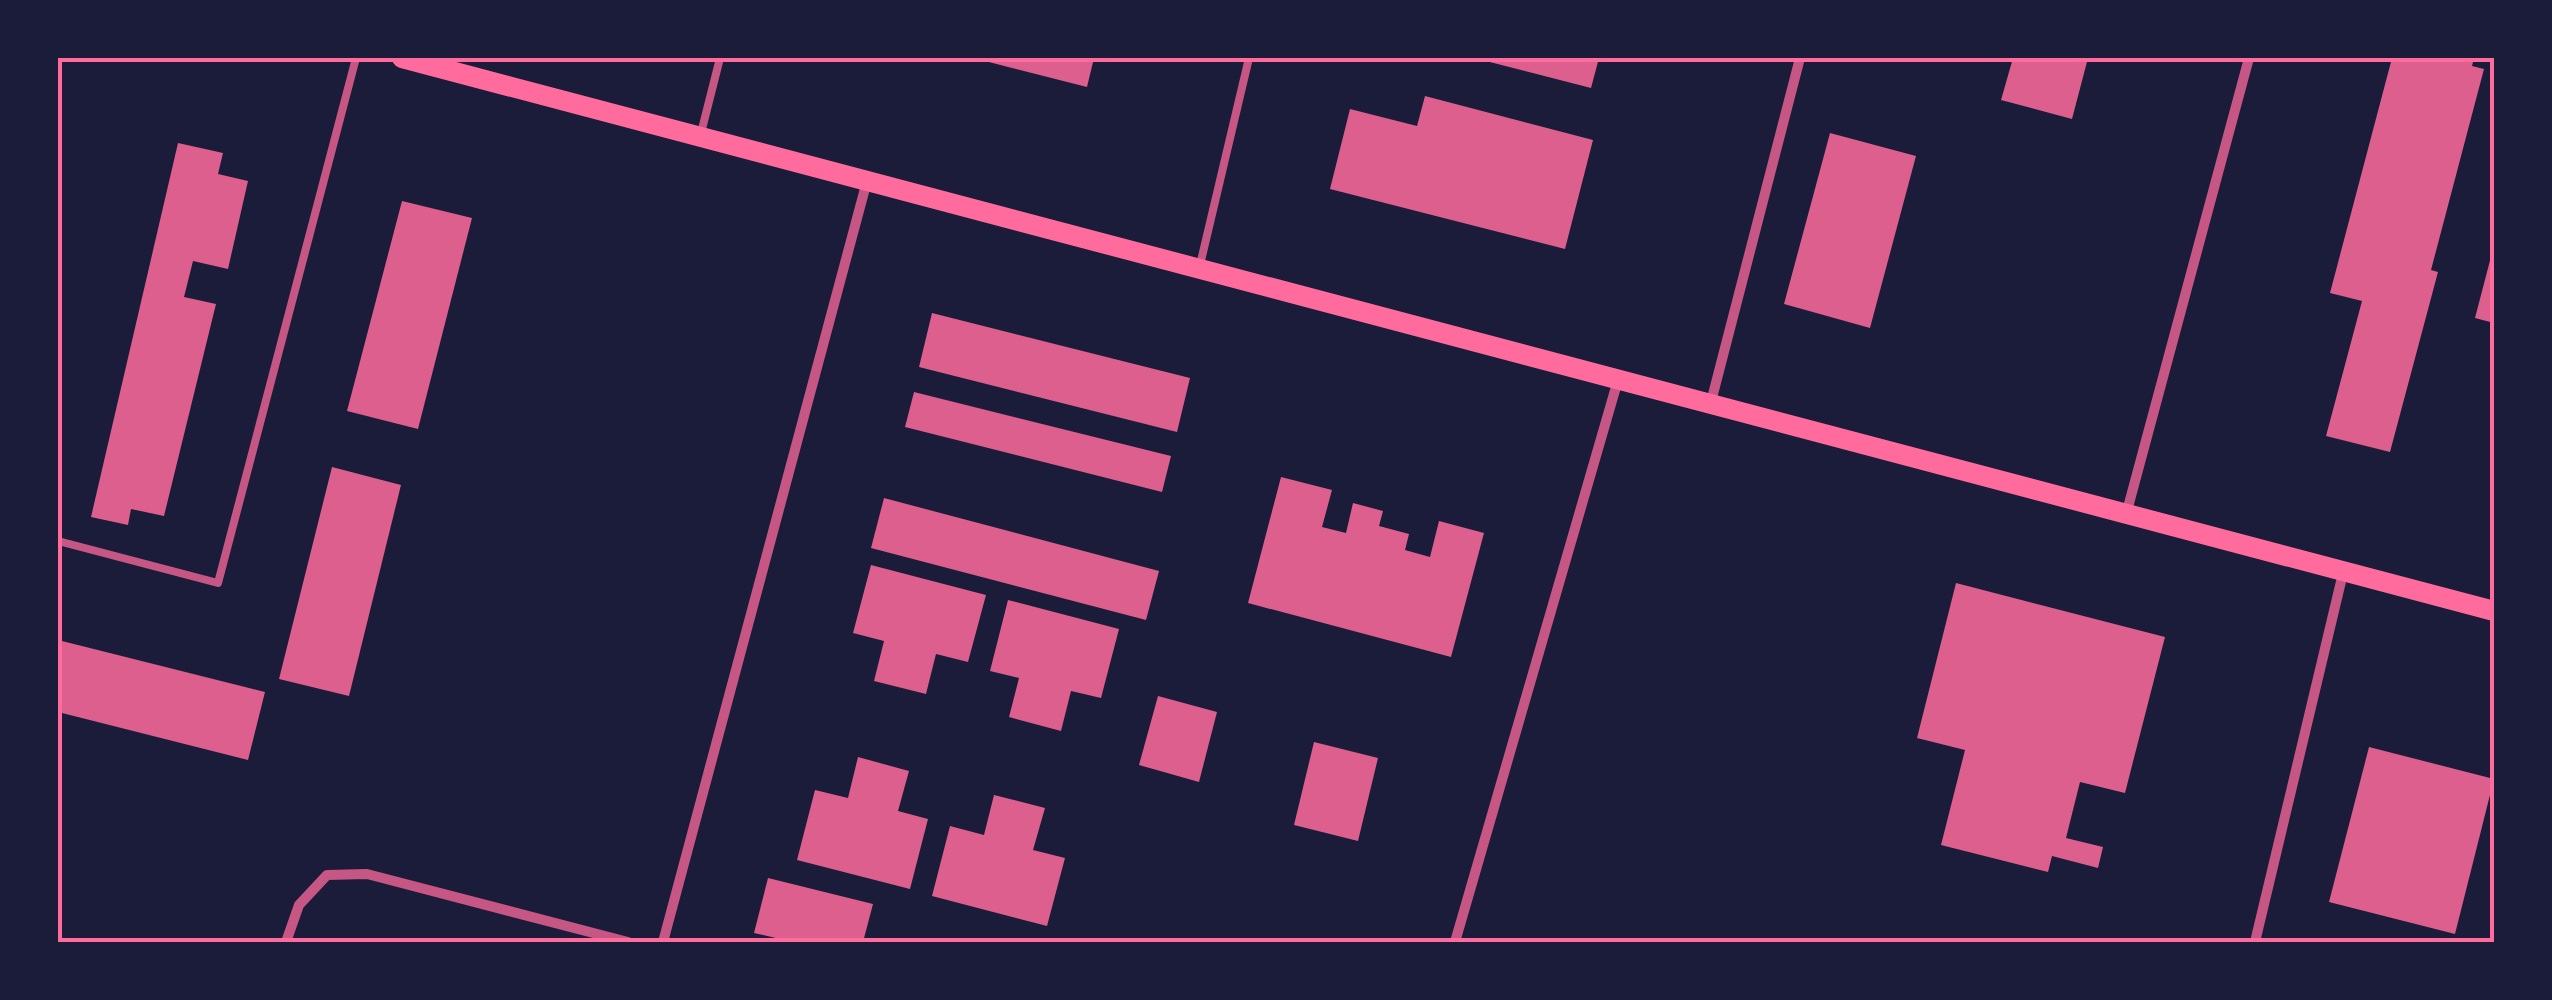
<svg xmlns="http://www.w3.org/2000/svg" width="2552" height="1000" font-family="Ubuntu,sans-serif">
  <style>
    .building { fill: #dd5f8e }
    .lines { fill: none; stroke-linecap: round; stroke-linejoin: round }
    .service { stroke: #c65784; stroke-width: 8 }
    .minor { stroke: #c65784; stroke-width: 10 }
    .secondary { stroke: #ff6b9d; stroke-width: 20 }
    .neatline { fill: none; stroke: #ff6b9d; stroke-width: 4 }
  </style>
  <rect width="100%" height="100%" fill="#1b1b3a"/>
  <g class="building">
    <polygon points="973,58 1094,58 1087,87"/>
    <polygon points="1474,58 1599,58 1591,88"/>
    <polygon points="2013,58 2088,58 2072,119 2001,100"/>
    <polygon points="2392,58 2474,58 2472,66 2484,69 2431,270 2438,272 2390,452 2326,436 2362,301 2330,293"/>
    <polygon points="1425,96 1593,140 1565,249 1330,189 1350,109 1417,126"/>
    <polygon points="1830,133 1916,156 1870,328 1784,304"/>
    <polygon points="178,143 223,153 218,174 248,181 228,269 193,261 184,297 216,304 164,516 131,509 128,525 91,517"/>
    <polygon points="402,201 472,218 418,429 347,411"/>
    <polygon points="2493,249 2494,249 2494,323 2475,318"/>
    <polygon points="932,313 1190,378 1177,432 919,367"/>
    <polygon points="914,392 1171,456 1162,492 905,427"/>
    <polygon points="332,467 401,485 349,696 279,679"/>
    <polygon points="1281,477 1332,490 1322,527 1346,533 1353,503 1383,511 1379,526 1409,534 1405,550 1430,557 1439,521 1484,533 1451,657 1248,603"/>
    <polygon points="884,498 1159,571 1146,620 871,548"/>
    <polygon points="871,565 986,595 968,662 936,654 926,694 874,681 884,641 853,633"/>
    <polygon points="1956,583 2165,637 2125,793 2080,782 2066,838 2103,847 2098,868 2052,856 2048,872 1941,845 1965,750 1917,738"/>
    <polygon points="1008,600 1119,629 1101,698 1071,691 1061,731 1009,717 1019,678 990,671"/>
    <polygon points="58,640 265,692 248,760 58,712"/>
    <polygon points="1158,696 1217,712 1199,782 1139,765"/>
    <polygon points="1314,742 1378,758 1358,841 1294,825"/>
    <polygon points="2369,747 2494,779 2455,934 2329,902"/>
    <polygon points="858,757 909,771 898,811 928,819 910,889 797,860 815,790 848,798"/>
    <polygon points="994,795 1045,808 1033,850 1065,858 1047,926 932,896 950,826 984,835"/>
    <polygon points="768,878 873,904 863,942 793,942 754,933"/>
  </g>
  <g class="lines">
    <g class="service">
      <polyline points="700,137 720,58"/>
      <polyline points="1200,265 1249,58"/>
      <polyline points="58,541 218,583 356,58"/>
    </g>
    <g class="minor">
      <polyline points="1711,402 1800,58"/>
      <polyline points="2127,511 2249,58"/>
      <polyline points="286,942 299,905 327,875 367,874 628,942"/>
      <polyline points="663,942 867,181"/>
      <polyline points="1455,942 1618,380"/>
      <polyline points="2255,942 2344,569"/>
    </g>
    <polyline class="secondary" points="402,58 2494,611"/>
  </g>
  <rect width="2552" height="1000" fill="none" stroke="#1b1b3a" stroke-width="120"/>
  <rect x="60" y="60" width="2432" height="880" class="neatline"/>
</svg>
